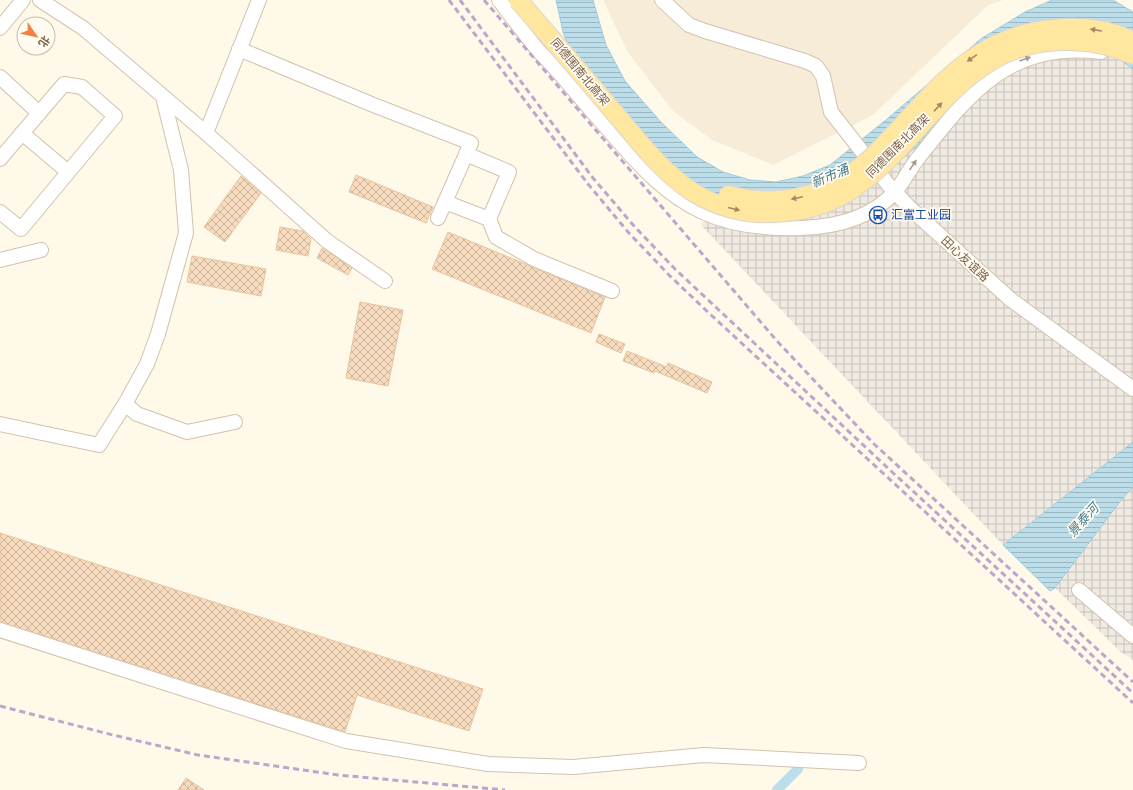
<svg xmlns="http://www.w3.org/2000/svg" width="1133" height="790" font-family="Raleway,'Noto Sans SC',sans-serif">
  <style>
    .residential { fill: #f7ecd7 }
    .industrial { fill: url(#industrial-grid) }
    .water { fill: url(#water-rules); stroke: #a0ccdd }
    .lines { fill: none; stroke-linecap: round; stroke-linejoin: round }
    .canal { stroke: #bbdeea; stroke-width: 10 }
    .building { fill: url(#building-cross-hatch); stroke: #eac49d }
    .minor-casing { stroke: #d3c2ad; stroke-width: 16 }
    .minor { stroke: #fff; stroke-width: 14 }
    .rail { stroke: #bea5cb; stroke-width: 3; stroke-dasharray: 6 4; stroke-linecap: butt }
    .major-bridge-casing { stroke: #ddd6d0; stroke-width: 20; stroke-linecap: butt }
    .major-bridge { stroke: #ffe79f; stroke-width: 18 }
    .oneway { fill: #a38a63 }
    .oneway2 { fill: #aa9989 }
    .labels { text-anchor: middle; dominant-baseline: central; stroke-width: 3.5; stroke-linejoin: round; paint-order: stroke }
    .street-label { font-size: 12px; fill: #7c6249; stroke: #fffbf1 }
    .transit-label { font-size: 12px; fill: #164399; stroke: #fffbf1; text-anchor: start }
    .water-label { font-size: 13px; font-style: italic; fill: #417a91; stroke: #fffbf1 }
  </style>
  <defs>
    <pattern id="industrial-grid" width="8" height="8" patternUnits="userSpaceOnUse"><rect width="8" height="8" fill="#efeae2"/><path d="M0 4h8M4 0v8" fill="none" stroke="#c7c1b9"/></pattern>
    <pattern id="water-rules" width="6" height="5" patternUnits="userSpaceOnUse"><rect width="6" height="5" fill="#bbdeea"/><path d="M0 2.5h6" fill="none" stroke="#9db7c0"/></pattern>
    <pattern id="building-cross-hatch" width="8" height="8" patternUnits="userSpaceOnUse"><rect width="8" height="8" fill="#f6dbbe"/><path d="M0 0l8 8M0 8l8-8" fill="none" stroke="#ccb59c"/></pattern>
  </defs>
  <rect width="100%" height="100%" fill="#fef9e9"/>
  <polygon class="residential" points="603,0 1003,0 987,6 873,115 773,165 712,140 673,111 627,51"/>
  <g class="industrial">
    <polygon points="1111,53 1133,69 1133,442 1003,545 701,225 714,208 741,214 1033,54"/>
    <polygon points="1133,487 1133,660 1121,652 1055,588 1122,499"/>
  </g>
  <g class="water">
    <polygon points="556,0 593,0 606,45 625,81 660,121 697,157 723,172 750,180 776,182 803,176 830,165 887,119 982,38 1025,12 1052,0 1113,0 1133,12 1133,69 1111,53 1033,54 858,193 714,208 581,80 563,32"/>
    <polygon points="1133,442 1133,487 1122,499 1055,588 1050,591 1003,545"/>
  </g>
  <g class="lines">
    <polyline class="canal" points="777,790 798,769"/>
  </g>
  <g class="building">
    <polygon points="356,175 433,207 426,223 349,192"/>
    <polygon points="241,176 261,193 225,242 204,227"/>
    <polygon points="280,227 303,231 311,239 308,256 276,250"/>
    <polygon points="448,232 605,297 591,333 432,269"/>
    <polygon points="322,248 352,268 348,275 317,258"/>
    <polygon points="192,256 266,269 261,296 187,282"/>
    <polygon points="360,302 403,310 388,386 346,378"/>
    <polygon points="599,334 625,344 621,353 596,342"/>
    <polygon points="627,351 667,367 668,363 712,382 707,393 655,371 654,373 623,361"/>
    <polygon points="0,533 483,689 469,731 357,695 345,732 0,622"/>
    <polygon points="186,778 204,790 178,790"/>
  </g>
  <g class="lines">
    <defs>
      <g id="minor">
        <polyline points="40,0 83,28 206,133 327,241 385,281"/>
        <path d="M499,0C512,17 524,33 537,49C547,60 558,71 568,83C583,101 598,118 613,135C639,165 667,196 703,212C733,226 768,229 801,228C836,227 870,219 895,192C904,181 910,168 919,157C970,92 1010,41 1101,52"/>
        <polyline points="662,0 689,25 705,31 805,61 816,66 823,76 831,112 890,187 911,209 1010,299 1133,389"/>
        <polyline points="0,28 23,0"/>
        <polyline points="239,49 371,104 471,143 438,218"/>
        <polyline points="0,77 39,113"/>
        <polyline points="22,133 68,172"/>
        <polyline points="206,133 259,0"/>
        <polyline points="0,159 64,84 82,87 115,116 21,229 0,212"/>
        <polyline points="445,202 489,219 509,172 466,154"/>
        <polyline points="489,219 496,237 534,259 612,291"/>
        <polyline points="0,260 41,250"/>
        <polyline points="125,404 137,414 187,432 235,422"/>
        <polyline points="0,424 99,445 125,404 147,364 158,334 186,233 181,170 163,97"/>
        <polyline points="1079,590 1133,636"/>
        <polyline points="0,630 346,741 488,764 573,767 704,755 859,763"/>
      </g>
    </defs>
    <use href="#minor" class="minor-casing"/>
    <use href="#minor" class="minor"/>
    <g class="rail">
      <polyline points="449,0 588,184 628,232 670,276 711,315 1133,703"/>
      <polyline points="460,0 593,178 634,226 675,269 891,471 1133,693"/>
      <polyline points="484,0 777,341 873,443 1133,682"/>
      <polyline points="0,706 113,735 198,755 338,775 505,790"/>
    </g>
    <defs>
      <g id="major-bridge">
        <path d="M518,0C552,39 585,78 618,117C640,143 662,171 691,191C716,207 746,215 775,213C799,212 824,206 845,194C924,146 957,43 1062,41C1090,41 1107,44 1133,55"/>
        <path d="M728,195C782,209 831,195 872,157C929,101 966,37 1053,29C1080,26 1108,29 1133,41"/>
      </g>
    </defs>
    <use href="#major-bridge" class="major-bridge-casing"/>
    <use href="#major-bridge" class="major-bridge"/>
  </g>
  <defs><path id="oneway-solid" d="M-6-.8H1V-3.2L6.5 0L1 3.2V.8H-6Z"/></defs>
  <g class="oneway">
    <use href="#oneway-solid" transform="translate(1096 30) rotate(-171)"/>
    <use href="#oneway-solid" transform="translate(972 58) rotate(145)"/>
    <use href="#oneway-solid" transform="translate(938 107) rotate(-47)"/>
    <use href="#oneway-solid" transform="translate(797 198) rotate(168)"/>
    <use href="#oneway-solid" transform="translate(734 209) rotate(14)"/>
  </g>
  <g class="oneway2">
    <use href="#oneway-solid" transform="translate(1025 59) rotate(-20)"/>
    <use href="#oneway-solid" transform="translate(913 165) rotate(-56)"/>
  </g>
  <defs>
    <symbol id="bus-ring" viewBox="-11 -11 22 22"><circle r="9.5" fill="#fffbf1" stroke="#1a4fb4" stroke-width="1.5"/><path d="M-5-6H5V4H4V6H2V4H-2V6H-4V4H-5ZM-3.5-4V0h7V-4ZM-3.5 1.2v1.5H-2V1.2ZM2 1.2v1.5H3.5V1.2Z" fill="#1a4fb4"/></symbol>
  </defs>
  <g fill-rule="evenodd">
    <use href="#bus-ring" x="868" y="205" width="20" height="20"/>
  </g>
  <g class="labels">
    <g class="street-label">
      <text transform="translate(580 72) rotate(50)">同德围南北高架</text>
      <text transform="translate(898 146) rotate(-45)">同德围南北高架</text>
      <text transform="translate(965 259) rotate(43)">田心友谊路</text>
    </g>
    <g class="transit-label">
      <text x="891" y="215">汇富工业园</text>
    </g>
    <g class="water-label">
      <text transform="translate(830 176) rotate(-23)">新市涌</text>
      <text transform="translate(1083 520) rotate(-48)">景泰河</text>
    </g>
  </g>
  <g transform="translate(36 36) rotate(124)"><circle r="19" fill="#fffbf1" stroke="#cbbeae"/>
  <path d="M0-3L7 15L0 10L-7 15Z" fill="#f18145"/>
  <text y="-6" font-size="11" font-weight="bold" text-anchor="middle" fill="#7c6249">北</text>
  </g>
</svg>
